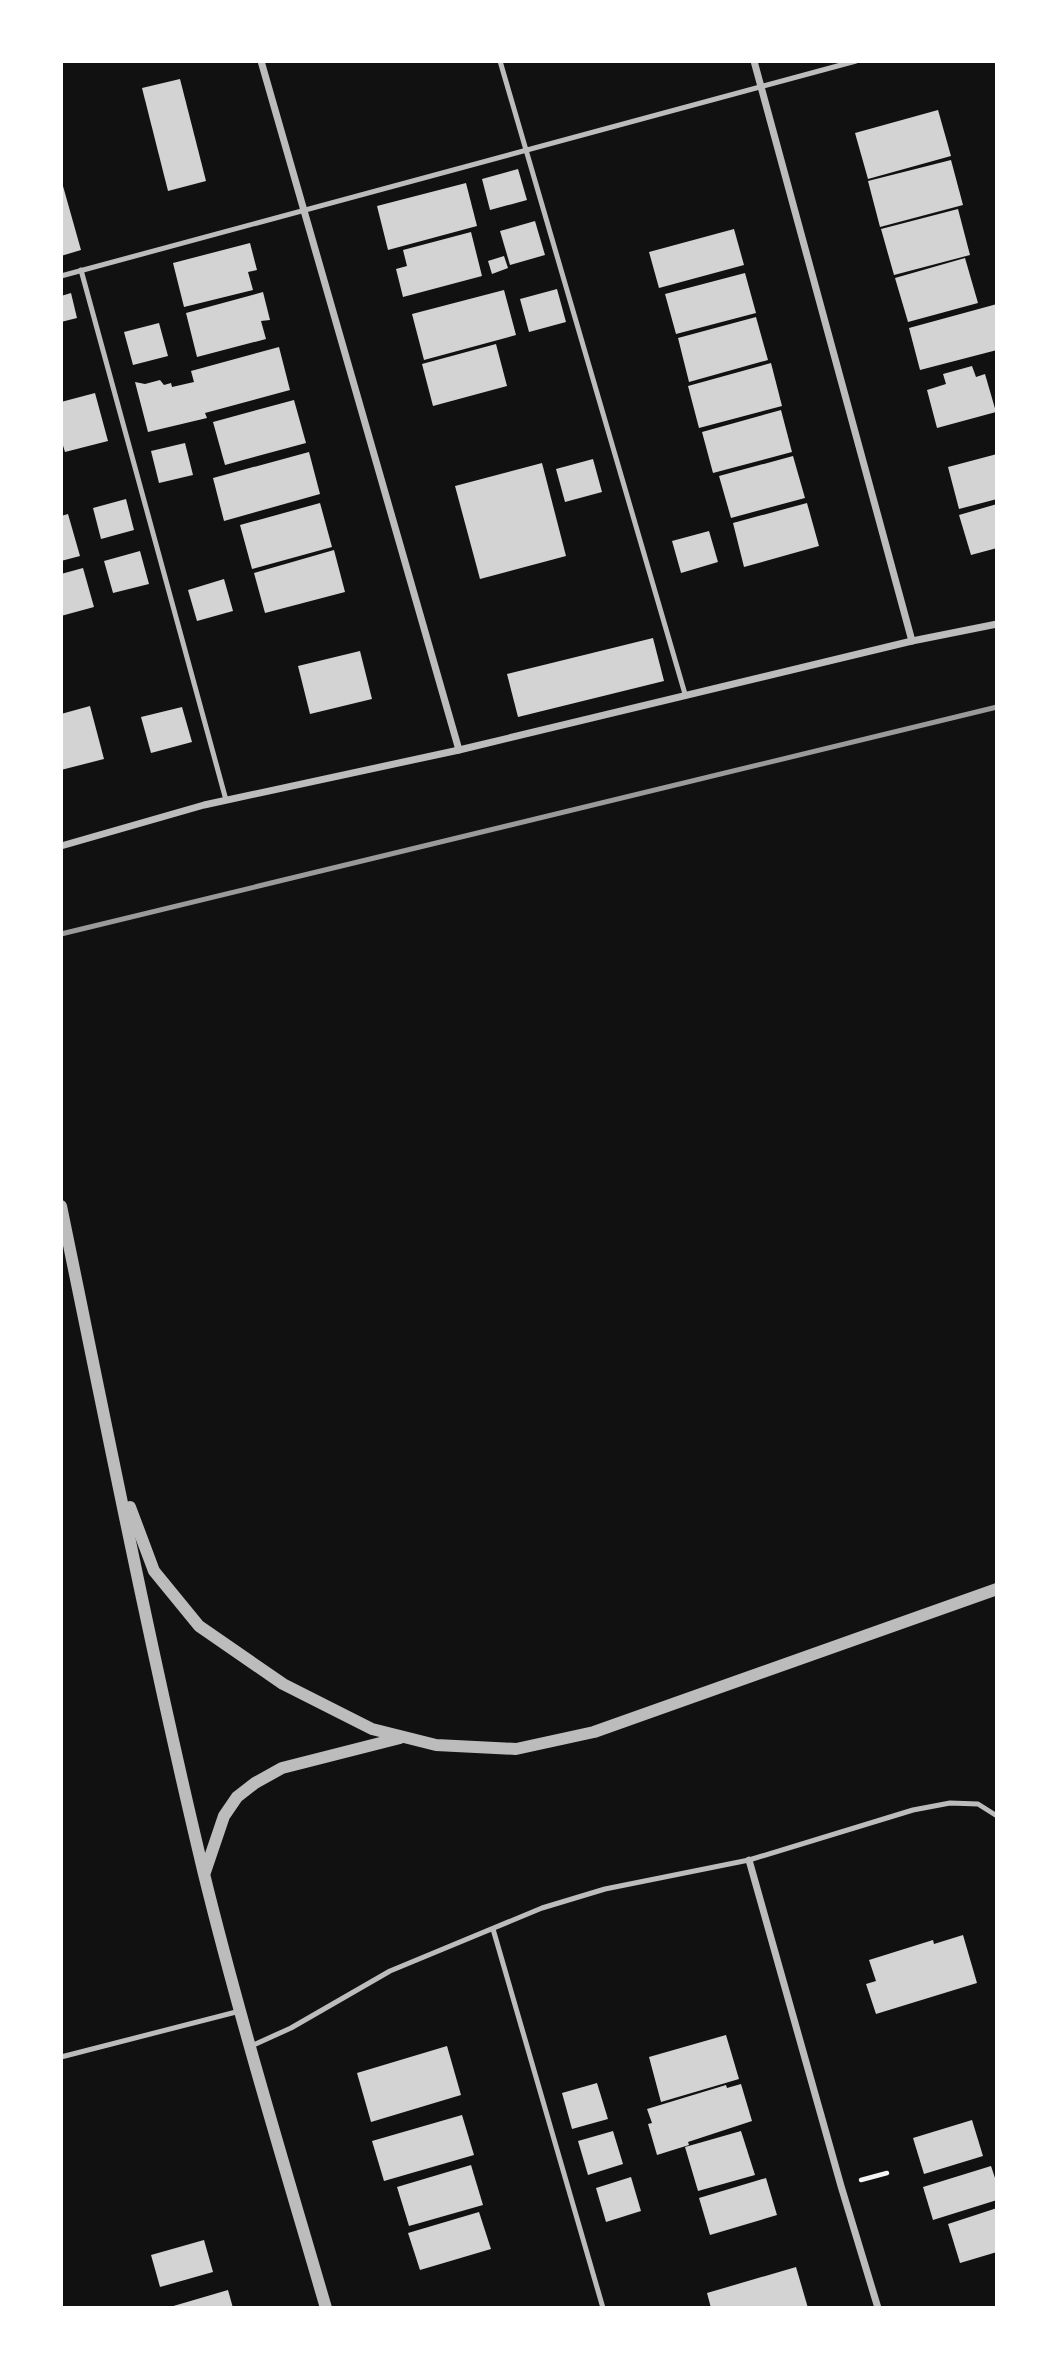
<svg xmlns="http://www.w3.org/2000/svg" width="1058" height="2369" font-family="'PT Sans Narrow',sans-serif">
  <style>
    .building { fill: #d3d3d3 }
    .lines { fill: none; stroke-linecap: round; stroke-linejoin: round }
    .path { stroke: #f5f5f5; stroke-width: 4.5 }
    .service { stroke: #bcbcbc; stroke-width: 5 }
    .minor { stroke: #bcbcbc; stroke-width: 7 }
    .tertiary { stroke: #bcbcbc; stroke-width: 12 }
    .rail { stroke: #9a9a9a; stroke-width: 5 }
  </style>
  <rect width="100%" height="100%" fill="#111"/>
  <g class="building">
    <polygon points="180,79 206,181 168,191 142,88"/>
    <polygon points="938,110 951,156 868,179 855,133"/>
    <polygon points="951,160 963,205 880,227 868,181"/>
    <polygon points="518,169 527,200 490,210 482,179"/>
    <polygon points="61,179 81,250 61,256"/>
    <polygon points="466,183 477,226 388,250 377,206"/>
    <polygon points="958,209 970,255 894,275 881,229"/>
    <polygon points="535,221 545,255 510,265 500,231"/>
    <polygon points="734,229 744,265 659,288 649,252"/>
    <polygon points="471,232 482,276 403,297 396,269 407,266 403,250"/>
    <polygon points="250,243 257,270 248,272 253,290 184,307 173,263"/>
    <polygon points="504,256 508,268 492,274 488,261"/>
    <polygon points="965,258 978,303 908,322 895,278"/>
    <polygon points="745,273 756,313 676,334 665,294"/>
    <polygon points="557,289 566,322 529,332 520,299"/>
    <polygon points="504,290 516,335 424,360 412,314"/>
    <polygon points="263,292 270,320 261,321 266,339 197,357 186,313"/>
    <polygon points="71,293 77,318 61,322 61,296"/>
    <polygon points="997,304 997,350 920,370 909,328"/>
    <polygon points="756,317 768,360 689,382 678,338"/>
    <polygon points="159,323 168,356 133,365 124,332"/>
    <polygon points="496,344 507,386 433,406 422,364"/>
    <polygon points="279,347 290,390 205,413 207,418 148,432 135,382 145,384 160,380 164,385 171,383 172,387 194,382 191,371"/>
    <polygon points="771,363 782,406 699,428 688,386"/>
    <polygon points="972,366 976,377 985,374 996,412 937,428 927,390 946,384 943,374"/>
    <polygon points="95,393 108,441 65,452 61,439 61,402"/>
    <polygon points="294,400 306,443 225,465 213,422"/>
    <polygon points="781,410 792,452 713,473 702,432"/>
    <polygon points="185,443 193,475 159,483 151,451"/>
    <polygon points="309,452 320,494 224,521 213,478"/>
    <polygon points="997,454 997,499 959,509 948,467"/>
    <polygon points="793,456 805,498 731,518 719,476"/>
    <polygon points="593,459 602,492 565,502 556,469"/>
    <polygon points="542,463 566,556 480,579 455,486"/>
    <polygon points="126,499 134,530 101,539 93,508"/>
    <polygon points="320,503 332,547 252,569 240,525"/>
    <polygon points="807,503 819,546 744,567 733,523"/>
    <polygon points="997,504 997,548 971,555 959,515"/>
    <polygon points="68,514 80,556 61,561 61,516"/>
    <polygon points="709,531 718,562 681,573 672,541"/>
    <polygon points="334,550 345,592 265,613 254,573"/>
    <polygon points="140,551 149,584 113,593 104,561"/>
    <polygon points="83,568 94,607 61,616 61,574"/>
    <polygon points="224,579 233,611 197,621 188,590"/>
    <polygon points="653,638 664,681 518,717 507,674"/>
    <polygon points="360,651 372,699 310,714 298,666"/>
    <polygon points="90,706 104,759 61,770 61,714"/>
    <polygon points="182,707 192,742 151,753 141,717"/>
    <polygon points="963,1935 977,1983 876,2014 866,1984 876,1981 869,1960 933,1940 934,1944"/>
    <polygon points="726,2035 739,2079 661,2102 649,2057"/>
    <polygon points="447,2046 461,2095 371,2122 357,2073"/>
    <polygon points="597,2083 608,2119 572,2129 562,2093"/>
    <polygon points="741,2084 752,2121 688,2142 689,2145 657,2155 648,2124 652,2123 647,2109 726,2085 727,2088"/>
    <polygon points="462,2115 474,2155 384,2181 372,2141"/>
    <polygon points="972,2120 983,2156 924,2174 913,2138"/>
    <polygon points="613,2131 623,2164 588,2175 578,2141"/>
    <polygon points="741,2131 755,2175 698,2191 685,2147"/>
    <polygon points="471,2165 483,2205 409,2226 397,2187"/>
    <polygon points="991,2166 997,2184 997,2200 933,2220 923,2187"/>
    <polygon points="631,2177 641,2211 606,2222 596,2188"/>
    <polygon points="766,2178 777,2215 710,2235 699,2198"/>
    <polygon points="997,2208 997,2252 960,2263 948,2224"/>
    <polygon points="479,2212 491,2249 420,2270 408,2233"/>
    <polygon points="204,2240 213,2272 160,2287 151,2255"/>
    <polygon points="796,2267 808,2308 711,2308 707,2293"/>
    <polygon points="228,2290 233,2308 170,2308 170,2307"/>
  </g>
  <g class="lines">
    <polyline class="path" points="861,2180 887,2173"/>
    <g class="service">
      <polyline points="500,61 685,694"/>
      <polyline points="997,61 997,62"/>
      <polyline points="81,270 226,800"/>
      <polyline points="61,276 856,61"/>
      <polyline points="493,1929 603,2308"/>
      <polyline points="251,2046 291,2028 390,1971 542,1908 605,1889 749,1860 913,1810 950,1803 978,1804 997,1816"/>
      <polyline points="61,2057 240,2011"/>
    </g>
    <g class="minor">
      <polyline points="261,61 459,750"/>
      <polyline points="754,61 912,641"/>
      <polyline points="61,846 204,805 459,750 912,641 997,624"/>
      <polyline points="749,1860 841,2186 878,2308"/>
    </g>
    <g class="tertiary">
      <path d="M61,1206C107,1429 151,1653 204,1874C240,2020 284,2164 326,2308"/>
      <polyline points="130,1507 154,1571 199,1626 283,1684 372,1729 436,1745 516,1749 594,1732 997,1589"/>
      <polyline points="205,1872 224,1816 237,1797 255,1783 282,1768 400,1738"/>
    </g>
    <polyline class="rail" points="61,934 997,707"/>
  </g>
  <rect width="1058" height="2369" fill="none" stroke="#ffffff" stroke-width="126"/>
</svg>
